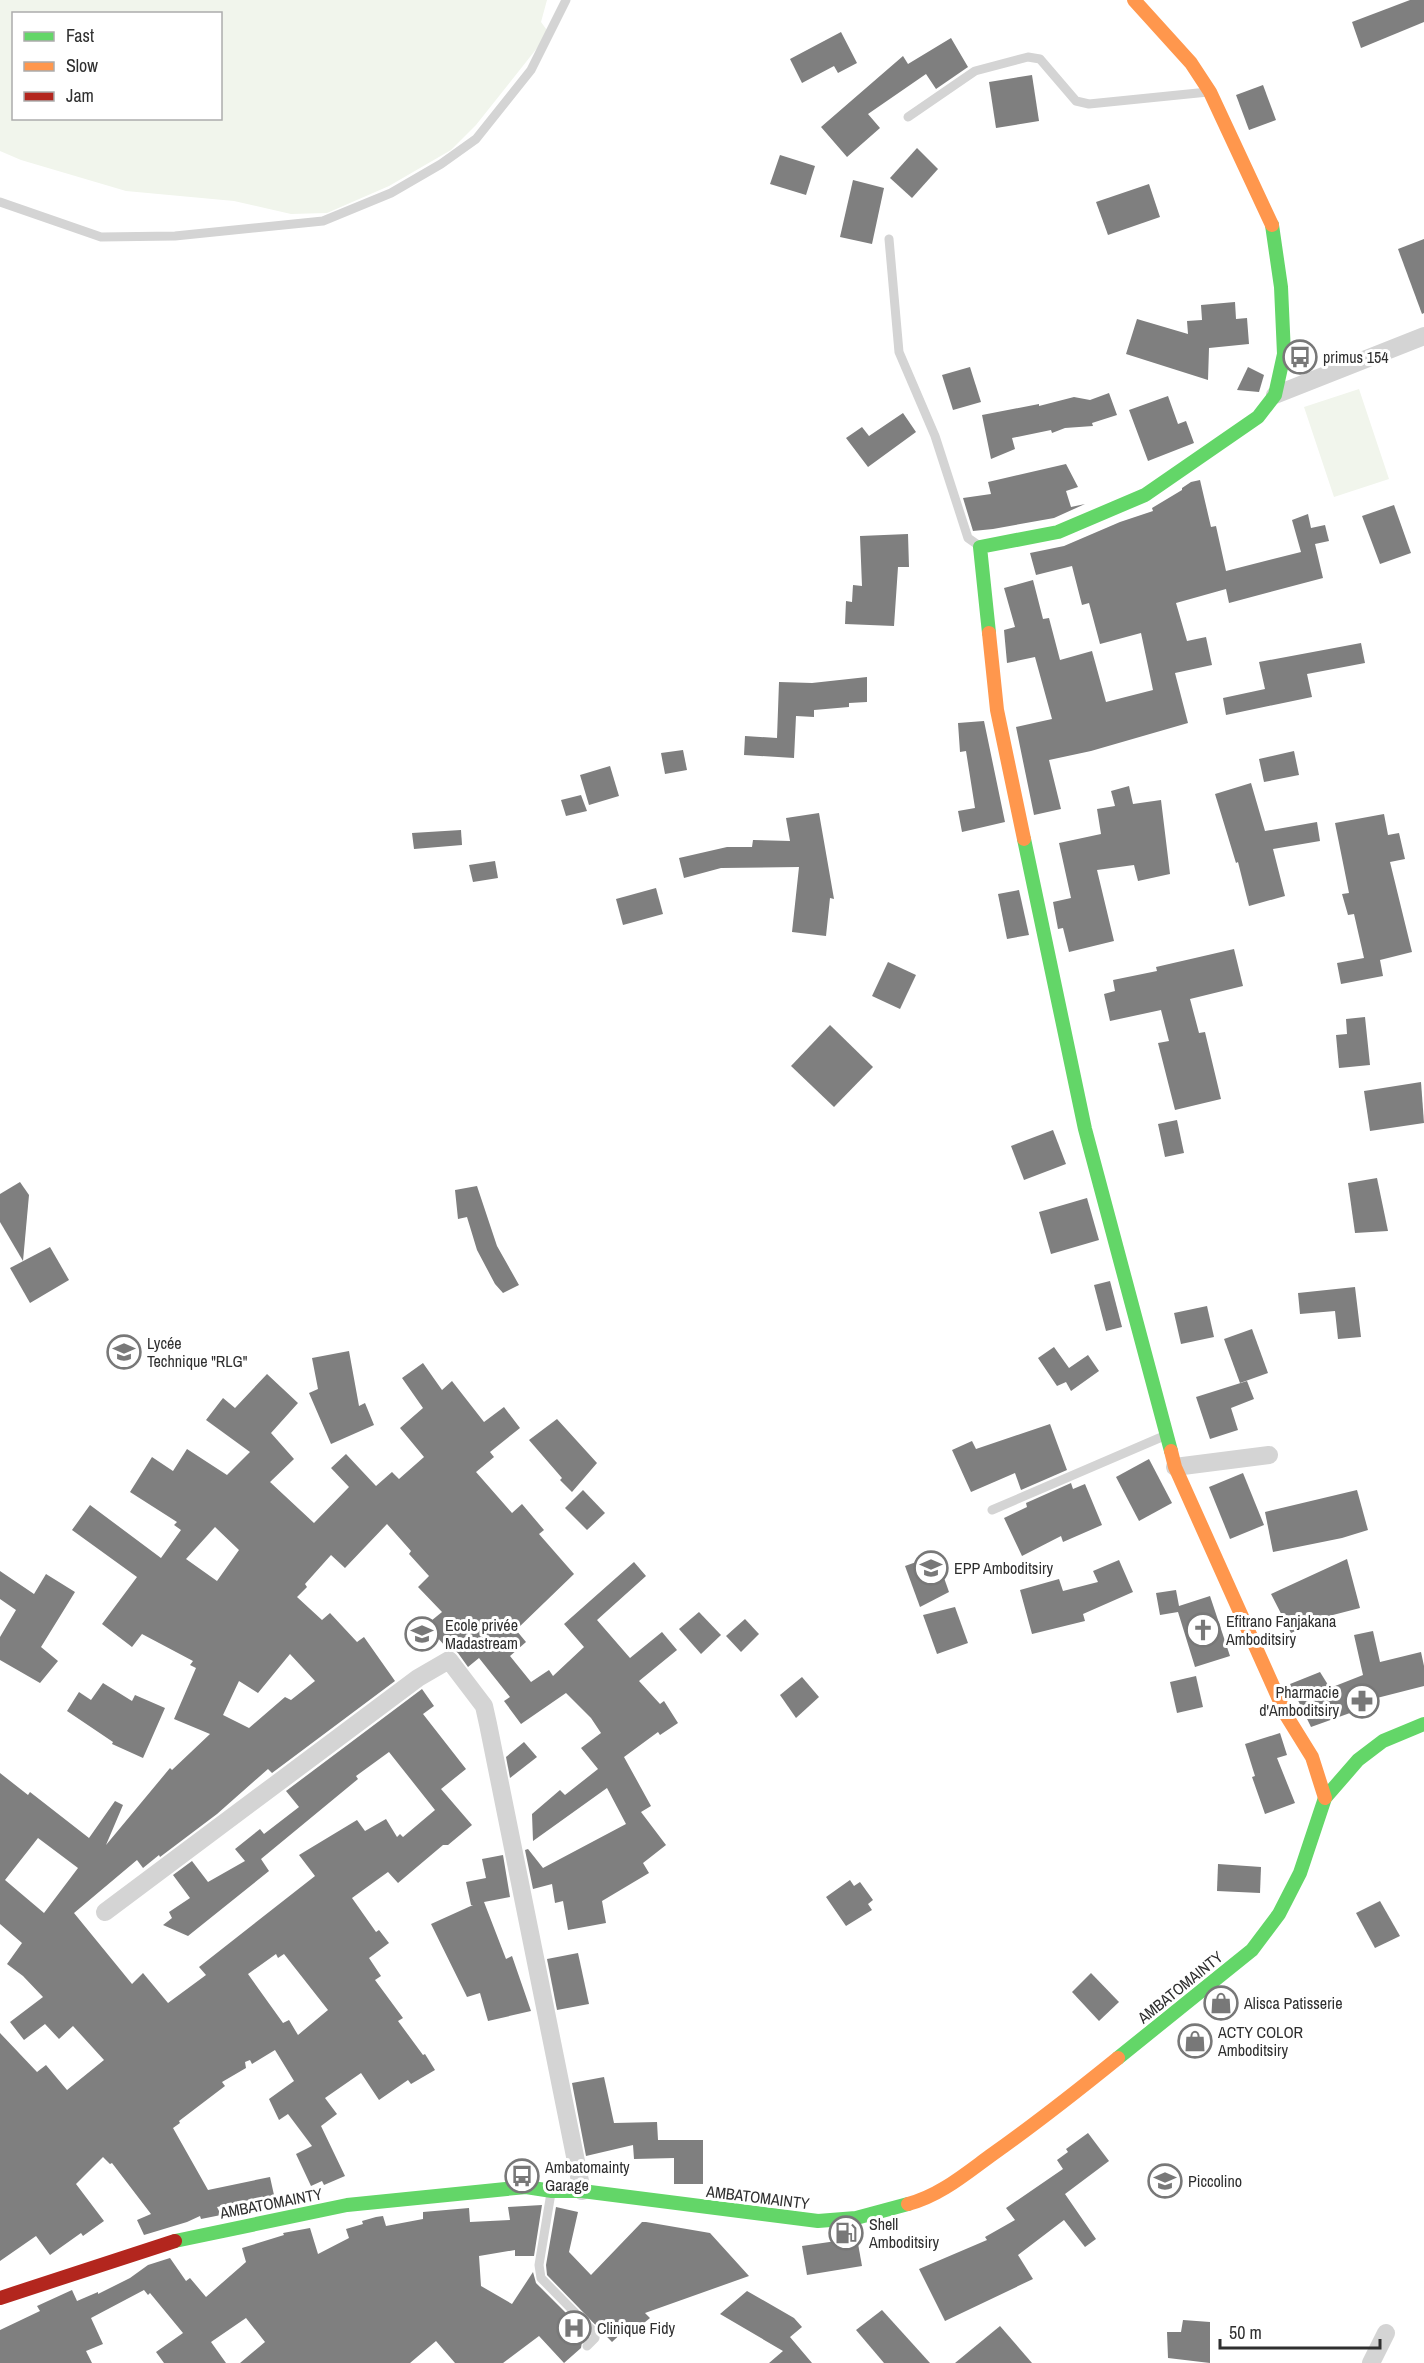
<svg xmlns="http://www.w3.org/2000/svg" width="1424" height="2363" font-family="'Archivo Narrow',sans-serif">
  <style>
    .green { fill: #f1f5ec; fill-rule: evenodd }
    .building { fill: #7f7f7f; fill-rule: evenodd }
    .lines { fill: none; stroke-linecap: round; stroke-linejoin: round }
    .lane { stroke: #d4d4d4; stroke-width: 9 }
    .street { stroke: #d4d4d4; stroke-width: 18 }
    .fast { stroke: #63d668; stroke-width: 14 }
    .slow { stroke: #ff974d; stroke-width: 14 }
    .jam { stroke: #b3261e; stroke-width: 14 }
    .labels { text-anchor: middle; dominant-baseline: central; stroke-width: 6; stroke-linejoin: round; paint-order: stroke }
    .poi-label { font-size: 16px; fill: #2f2f2f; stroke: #fff; text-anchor: start }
    .street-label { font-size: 16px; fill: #2f2f2f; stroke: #fff }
  </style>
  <rect width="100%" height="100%" fill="#fff"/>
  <g class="green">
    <path d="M0,0H547L541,22L549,33L476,125L451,150L389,186L327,213L291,214L234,201L126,191L21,160L0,151ZM14,14H220V118H14Z"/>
    <polygon points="1359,389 1389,479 1334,497 1304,407"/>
  </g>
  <g class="building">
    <polygon points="1410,0 1424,0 1424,22 1361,48 1352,22"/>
    <polygon points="841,32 857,63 838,73 834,66 802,83 790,59"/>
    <polygon points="951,38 968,67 936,89 926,74 868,114 880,128 847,157 821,127 903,56 908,64"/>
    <polygon points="1032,75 1039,121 996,128 989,82"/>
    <polygon points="1263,85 1276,120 1249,130 1236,95"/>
    <polygon points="917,148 938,169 912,198 890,178"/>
    <polygon points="780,155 815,166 806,195 770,184"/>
    <polygon points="853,180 884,188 872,244 840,237"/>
    <polygon points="1149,184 1160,217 1108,235 1096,202"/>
    <polygon points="1424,239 1424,313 1422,314 1398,249"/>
    <polygon points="1235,302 1236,319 1247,318 1249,344 1209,348 1208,380 1126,354 1137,319 1188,334 1187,321 1202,320 1201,305"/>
    <polygon points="970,367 981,402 953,410 942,375"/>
    <polygon points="1248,367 1264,375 1259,392 1237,390"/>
    <polygon points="1109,393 1117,415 1092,423 1093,426 1065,428 1052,433 1051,430 1012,438 1015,449 991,459 982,415 1039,404 1039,406 1074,397 1090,400"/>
    <polygon points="1168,396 1178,424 1186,421 1194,443 1148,461 1129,410"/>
    <polygon points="903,413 916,432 868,467 846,438 862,427 869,436"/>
    <polygon points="1066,464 1078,487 1066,491 1071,507 1085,504 1054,518 993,529 973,531 963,498 991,494 988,482"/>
    <polygon points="1200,480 1211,527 1216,526 1226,571 1301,552 1292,520 1308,514 1311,528 1325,525 1329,541 1315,544 1323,578 1229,603 1226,589 1176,603 1187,641 1206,637 1212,665 1175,673 1188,723 1091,751 1049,760 1061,809 1034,815 1016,727 1052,719 1035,657 1007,663 1004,630 1015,627 1004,588 1033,580 1043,619 1049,618 1060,660 1092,651 1106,702 1153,690 1141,633 1100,644 1089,603 1082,605 1072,566 1036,575 1030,553 1064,546 1120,522 1153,511 1152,508 1182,490 1182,488 1191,482"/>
    <polygon points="1394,505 1411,553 1380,564 1362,516"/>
    <polygon points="908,534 909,567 898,567 894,626 845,624 846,601 852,602 853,585 862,586 860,536"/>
    <polygon points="1361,643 1365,663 1307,674 1312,697 1226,715 1223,698 1265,689 1259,662"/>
    <polygon points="867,677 867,702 849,703 849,707 814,710 814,717 796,716 794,758 744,755 745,736 777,738 779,682 812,683"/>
    <polygon points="984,721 1005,822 962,832 958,811 975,808 966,751 960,752 958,723"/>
    <polygon points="683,750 687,770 665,774 661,753"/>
    <polygon points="1294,751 1299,775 1264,782 1259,759"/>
    <polygon points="610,766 619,796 589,805 580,775"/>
    <polygon points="1251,783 1265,831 1317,822 1320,841 1273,849 1285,896 1249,906 1238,862 1236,863 1215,794"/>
    <polygon points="1129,786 1133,804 1161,800 1170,874 1138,881 1134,865 1097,870 1114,941 1069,952 1063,928 1058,929 1053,902 1071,898 1059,843 1101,834 1097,809 1115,806 1111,791"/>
    <polygon points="581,795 587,811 566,816 561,800"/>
    <polygon points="819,813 834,899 830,898 826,936 792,932 799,867 721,868 684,878 679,858 727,847 752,847 753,840 790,841 786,818"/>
    <polygon points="1384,814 1388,835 1399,833 1405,859 1390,862 1412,952 1380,960 1383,976 1341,984 1337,963 1364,958 1354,914 1348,915 1342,894 1349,893 1335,823"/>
    <polygon points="461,830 462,845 414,849 412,833"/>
    <polygon points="495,861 498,878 473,882 469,865"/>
    <polygon points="656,888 663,914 623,925 616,899"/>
    <polygon points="1019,890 1029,935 1007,939 998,894"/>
    <polygon points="1234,949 1243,986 1190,999 1199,1033 1205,1032 1221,1099 1175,1110 1158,1043 1169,1041 1161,1010 1110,1021 1104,994 1115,991 1113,980 1157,971 1156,967"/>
    <polygon points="888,962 916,975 900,1009 872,996"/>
    <polygon points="1365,1017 1370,1065 1339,1068 1336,1035 1347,1034 1346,1019"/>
    <polygon points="830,1025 873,1067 834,1107 791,1066"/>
    <polygon points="1421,1082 1424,1123 1370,1131 1364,1091"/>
    <polygon points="1177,1120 1184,1153 1165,1157 1158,1124"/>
    <polygon points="1053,1130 1066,1164 1024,1180 1011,1146"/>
    <polygon points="1377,1178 1388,1231 1355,1233 1348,1183"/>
    <polygon points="20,1182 29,1195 23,1261 0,1222 0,1194"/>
    <polygon points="477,1186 497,1246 519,1285 503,1293 495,1284 477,1250 467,1217 458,1219 455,1190"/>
    <polygon points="1087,1198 1099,1240 1051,1254 1039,1212"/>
    <polygon points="50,1247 69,1280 30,1303 10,1268"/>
    <polygon points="1110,1281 1122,1327 1106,1331 1094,1285"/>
    <polygon points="1355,1287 1361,1337 1338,1339 1335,1311 1300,1314 1298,1293"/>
    <polygon points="1207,1306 1214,1337 1181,1344 1174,1313"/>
    <polygon points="1252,1329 1268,1373 1240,1383 1224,1339"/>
    <polygon points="1054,1347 1069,1368 1088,1355 1099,1371 1071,1391 1066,1382 1057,1386 1038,1358"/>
    <polygon points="349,1351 359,1406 365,1403 374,1425 331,1444 309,1393 318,1389 312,1358"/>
    <path d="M423,1363L442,1390L452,1381L484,1422L504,1407L520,1428L490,1452L494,1457L476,1472L512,1513L522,1504L544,1530L539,1534L574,1574L516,1630L526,1642L510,1656L531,1682L549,1670L553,1676L584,1647L564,1624L634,1562L646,1576L597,1620L630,1658L662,1632L677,1650L639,1681L660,1704L664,1701L678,1723L660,1735L658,1732L624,1757L651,1806L641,1812L666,1845L643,1863L649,1873L602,1901L606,1923L568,1930L563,1901L555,1903L552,1884L533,1889L525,1850L528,1849L543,1868L626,1824L607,1788L533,1841L532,1814L560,1790L565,1795L598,1769L581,1748L601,1733L591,1718L566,1693L521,1724L504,1701L510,1697L479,1658L468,1667L458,1653L448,1645L446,1647L426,1625L442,1612L418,1587L429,1576L409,1554L411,1551L387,1524L345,1568L331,1555L305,1584L307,1587L297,1597L322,1620L330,1613L357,1642L364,1637L395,1681L272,1773L268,1769L217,1814L160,1857L159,1855L143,1868L137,1860L74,1913L132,1984L143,1973L168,2003L206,1975L199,1967L315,1876L299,1855L357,1820L365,1831L386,1819L397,1837L400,1834L403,1837L435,1810L389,1752L356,1776L358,1779L261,1859L269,1871L188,1936L163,1925L172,1918L169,1912L190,1898L173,1875L192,1861L208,1882L245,1861L235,1849L260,1829L264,1834L299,1807L286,1791L422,1689L434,1706L423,1714L466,1769L441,1789L472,1825L448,1845H443L398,1883L388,1872L352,1898L376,1932L379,1930L389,1943L369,1958L381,1976L375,1980L403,2018L398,2021L423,2055L425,2054L435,2070L411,2084L408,2080L379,2100L361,2073L325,2098L337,2114L321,2126L345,2176L324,2185L322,2181L311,2186L296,2154L312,2146L288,2114L279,2120L269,2099L294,2081L275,2050L252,2064L250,2060L245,2062L246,2068L222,2082L225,2086L179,2121L180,2123L173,2128L208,2190L270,2177L274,2195L217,2207L221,2215L201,2219L200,2216L187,2222L144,2235L137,2220L151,2214L112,2163L110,2164L103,2157L76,2184L104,2221L83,2236L81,2233L50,2255L36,2236L0,2261V2033L37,2072L46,2065L67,2090L104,2060L73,2026L59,2039L45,2024L24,2040L10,2022L43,1997L23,1976L7,1964L22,1943L0,1924V1773L28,1795L30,1792L89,1838L115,1801L123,1805L106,1845L170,1768L172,1770L210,1734L174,1719L196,1668L190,1665L193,1661L142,1634L132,1647L102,1624L137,1577L72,1530L90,1505L161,1558L181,1530L174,1525L177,1522L130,1492L152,1457L173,1471L187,1449L227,1475L250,1452L206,1420L223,1398L235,1408L267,1374L298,1403L271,1433L294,1459L270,1482L314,1523L349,1487L331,1468L346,1454L376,1486L392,1472L399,1479L424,1457L400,1428L423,1408L402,1378ZM215,1527L239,1550L217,1581L186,1559ZM290,1654L315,1681L291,1700L285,1697L249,1728L223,1715L239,1681L258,1693ZM38,1838L78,1868L44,1913L5,1880ZM276,1954L278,1958L284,1954L328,2010L298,2035L289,2020L283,2023L248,1974Z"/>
    <polygon points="1247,1381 1254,1399 1231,1408 1238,1430 1210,1439 1196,1397"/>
    <polygon points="557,1419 597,1463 572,1492 560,1480 562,1478 529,1440"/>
    <polygon points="1050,1424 1067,1470 1021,1490 1015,1473 971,1492 952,1450 972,1441 976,1449"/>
    <polygon points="1149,1459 1172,1503 1139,1521 1116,1477"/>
    <polygon points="1243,1473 1264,1525 1230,1539 1209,1487"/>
    <polygon points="1071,1483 1073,1489 1085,1484 1102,1525 1063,1542 1061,1536 1022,1556 1004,1518 1027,1507 1026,1503"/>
    <polygon points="583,1490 605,1513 587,1530 565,1508"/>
    <polygon points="1357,1490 1368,1530 1342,1538 1273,1552 1265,1512"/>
    <polygon points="936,1555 949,1592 920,1607 905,1566"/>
    <polygon points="1347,1559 1360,1608 1329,1616 1291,1633 1271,1594"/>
    <polygon points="1119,1560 1133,1592 1083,1614 1085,1621 1032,1634 1020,1590 1059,1579 1063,1591 1098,1582 1093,1571"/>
    <polygon points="0,1571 34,1594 46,1574 75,1592 41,1647 58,1661 40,1683 0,1660 0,1637 16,1610 0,1599"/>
    <polygon points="1176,1590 1179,1606 1210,1596 1230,1656 1195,1667 1178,1612 1160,1615 1156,1593"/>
    <polygon points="955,1607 968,1643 937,1654 923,1615"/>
    <polygon points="699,1612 721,1635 701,1654 679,1629"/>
    <polygon points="745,1619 759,1634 741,1652 726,1636"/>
    <polygon points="1373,1631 1380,1662 1421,1652 1424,1666 1424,1686 1373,1699 1375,1704 1311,1727 1290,1684 1320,1672 1330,1688 1363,1675 1354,1635"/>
    <polygon points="1196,1676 1203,1707 1177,1713 1170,1682"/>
    <polygon points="802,1677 819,1697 796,1718 780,1695"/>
    <polygon points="103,1683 132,1701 135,1695 165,1708 143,1758 112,1744 113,1742 67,1711 79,1692 91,1700"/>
    <polygon points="1280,1733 1287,1755 1277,1758 1295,1803 1265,1814 1252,1777 1255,1776 1245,1744"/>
    <polygon points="524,1742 537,1757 510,1778 506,1757"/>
    <polygon points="503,1855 510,1897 484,1902 506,1959 512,1956 531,2011 488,2021 480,1993 467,1997 431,1924 473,1905 471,1905 466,1882 486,1878 482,1859"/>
    <polygon points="1218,1864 1261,1867 1260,1893 1217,1891"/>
    <polygon points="850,1880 854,1886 860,1882 873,1900 868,1904 872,1910 846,1926 826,1897"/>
    <polygon points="1380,1901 1400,1936 1375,1948 1356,1913"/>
    <polygon points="578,1953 589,2004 557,2010 547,1959"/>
    <polygon points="1091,1973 1119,2002 1099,2021 1072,1992"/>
    <polygon points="604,2077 614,2123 657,2122 658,2140 703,2140 703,2184 674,2184 674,2158 634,2159 633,2145 586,2156 572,2083"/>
    <polygon points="1088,2133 1109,2161 1065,2194 1096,2239 1085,2247 1064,2220 1018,2255 1033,2279 945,2321 919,2269 987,2240 985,2237 1015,2220 1006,2208 1063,2169 1057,2160 1068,2152 1066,2149"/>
    <polygon points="542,2205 534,2256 515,2256 515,2250 479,2256 481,2286 512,2304 533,2272 536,2283 588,2335 582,2342 581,2348 564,2363 539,2336 503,2363 455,2363 436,2341 410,2363 240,2363 265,2342 246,2318 211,2342 226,2363 164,2363 156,2352 183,2333 150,2293 148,2295 144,2290 91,2318 103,2344 86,2351 92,2363 0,2363 0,2330 40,2311 37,2306 72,2290 77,2301 98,2292 98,2294 130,2278 148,2265 170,2258 186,2281 190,2278 206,2297 246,2262 242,2248 284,2235 283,2233 310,2228 318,2254 349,2238 346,2229 363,2224 362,2221 376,2217 383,2216 386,2226 423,2219 423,2212 469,2208 470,2222 510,2220 508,2207"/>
    <polygon points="556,2207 578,2212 569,2252 591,2275 642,2222 646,2222 710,2233 749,2276 645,2313 650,2318 633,2332 628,2327 612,2342 547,2275 546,2265"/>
    <polygon points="857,2238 862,2266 807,2275 802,2246"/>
    <polygon points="747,2291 794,2318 802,2327 790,2337 812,2363 769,2363 783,2351 720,2314"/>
    <polygon points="882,2310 930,2363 884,2363 856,2330"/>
    <polygon points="1183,2320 1210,2322 1210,2363 1168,2358 1167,2332 1181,2332"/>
    <polygon points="1000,2326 1032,2363 955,2363"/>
  </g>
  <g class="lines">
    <g class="lane">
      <polyline points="908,117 975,71 1028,57 1040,59 1076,101 1089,104 1208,92"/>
      <polyline points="0,202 101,237 175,236 323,221 391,193 441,164 476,139 531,70 566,0"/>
      <polyline points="889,239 899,352 935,436 968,538 978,545"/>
      <polyline points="992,1510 1164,1436"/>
      <polyline points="551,2193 539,2265 541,2278 595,2333 595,2338 587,2346"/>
    </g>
    <g class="street">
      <polyline points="1275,395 1424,336"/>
      <polyline points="1175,1467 1269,1455"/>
      <polyline points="105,1912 418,1678 449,1660 484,1706 488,1724 582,2191"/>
      <polyline points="1371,2363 1386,2333"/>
    </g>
    <g class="fast">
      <polyline points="989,633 980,547 1058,532 1145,495 1258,417 1275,395 1284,354 1281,287 1272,225"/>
      <polyline points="1024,839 1085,1129 1171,1451"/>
      <polyline points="1118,2058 1252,1950 1279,1914 1300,1873 1325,1798 1358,1760 1383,1741 1424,1724"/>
      <polyline points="175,2241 347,2205 526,2187 552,2191 582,2191 818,2221 856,2218 908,2204"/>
    </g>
    <g class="slow">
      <polyline points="1134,0 1191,63 1210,92 1272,225"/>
      <polyline points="989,633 997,710 1024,839"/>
      <polyline points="1171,1451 1175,1467 1286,1715 1312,1757 1325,1798"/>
      <path d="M908,2204C939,2196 964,2175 990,2156C1034,2125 1076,2092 1118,2058"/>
    </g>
    <polyline class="jam" points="0,2298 175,2241"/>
  </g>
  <defs>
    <symbol id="bus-ring" viewBox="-11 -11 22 22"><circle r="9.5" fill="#fff" stroke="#787878" stroke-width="1.5"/><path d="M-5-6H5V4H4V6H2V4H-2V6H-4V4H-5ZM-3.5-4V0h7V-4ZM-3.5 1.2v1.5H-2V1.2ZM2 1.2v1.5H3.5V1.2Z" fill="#787878"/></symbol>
    <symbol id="school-ring" viewBox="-11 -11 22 22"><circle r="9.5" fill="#fff" stroke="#787878" stroke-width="1.5"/><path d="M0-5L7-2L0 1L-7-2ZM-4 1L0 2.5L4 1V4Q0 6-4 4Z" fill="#787878"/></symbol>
    <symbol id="church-ring" viewBox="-11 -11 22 22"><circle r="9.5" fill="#fff" stroke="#787878" stroke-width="1.5"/><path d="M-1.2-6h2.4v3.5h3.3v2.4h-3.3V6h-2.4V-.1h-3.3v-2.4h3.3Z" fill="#787878"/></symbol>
    <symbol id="pharmacy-ring" viewBox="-11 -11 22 22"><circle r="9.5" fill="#fff" stroke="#787878" stroke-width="1.5"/><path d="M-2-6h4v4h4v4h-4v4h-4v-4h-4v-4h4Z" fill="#787878"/></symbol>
    <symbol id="shop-ring" viewBox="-11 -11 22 22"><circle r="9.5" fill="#fff" stroke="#787878" stroke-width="1.5"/><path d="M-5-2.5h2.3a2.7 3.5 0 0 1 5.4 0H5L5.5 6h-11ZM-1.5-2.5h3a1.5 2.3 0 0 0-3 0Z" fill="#787878"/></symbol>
    <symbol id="fuel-ring" viewBox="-11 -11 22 22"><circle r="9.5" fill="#fff" stroke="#787878" stroke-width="1.5"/><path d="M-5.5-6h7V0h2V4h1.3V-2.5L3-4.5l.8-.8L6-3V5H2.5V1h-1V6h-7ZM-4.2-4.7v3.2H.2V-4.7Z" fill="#787878"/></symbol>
    <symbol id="hospital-ring" viewBox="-11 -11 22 22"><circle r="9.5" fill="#fff" stroke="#787878" stroke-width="1.5"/><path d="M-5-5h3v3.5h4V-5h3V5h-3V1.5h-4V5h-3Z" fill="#787878"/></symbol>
  </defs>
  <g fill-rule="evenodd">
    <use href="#bus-ring" x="1281" y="338" width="38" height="38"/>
    <use href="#school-ring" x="105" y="1333" width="38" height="38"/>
    <use href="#school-ring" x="912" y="1549" width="38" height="38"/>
    <use href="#church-ring" x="1184" y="1611" width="38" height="38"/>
    <use href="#school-ring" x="403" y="1615" width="38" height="38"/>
    <use href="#pharmacy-ring" x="1343" y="1682" width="38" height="38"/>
    <use href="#shop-ring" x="1202" y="1984" width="38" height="38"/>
    <use href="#shop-ring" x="1176" y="2022" width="38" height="38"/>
    <use href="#bus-ring" x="503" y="2157" width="38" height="38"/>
    <use href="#school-ring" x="1146" y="2162" width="38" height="38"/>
    <use href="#fuel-ring" x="827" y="2214" width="38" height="38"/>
    <use href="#hospital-ring" x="555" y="2309" width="38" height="38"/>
  </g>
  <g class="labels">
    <g class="poi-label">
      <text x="1323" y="357">primus 154</text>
      <text x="147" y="1343">Lycée<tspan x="147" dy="18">Technique "RLG"</tspan></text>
      <text x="954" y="1568">EPP Amboditsiry</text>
      <text x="1226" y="1621">Efitrano Fanjakana<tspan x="1226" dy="18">Amboditsiry</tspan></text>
      <text x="445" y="1625">Ecole privée<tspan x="445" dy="18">Madastream</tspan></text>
      <text x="1339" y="1692" text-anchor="end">Pharmacie<tspan x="1339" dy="18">d'Amboditsiry</tspan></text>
      <text x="1244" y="2003">Alisca Patisserie</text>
      <text x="1218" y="2032">ACTY COLOR<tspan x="1218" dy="18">Amboditsiry</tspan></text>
      <text x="545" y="2167">Ambatomainty<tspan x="545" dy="18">Garage</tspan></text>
      <text x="1188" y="2181">Piccolino</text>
      <text x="869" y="2224">Shell<tspan x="869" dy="18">Amboditsiry</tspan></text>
      <text x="597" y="2328">Clinique Fidy</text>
    </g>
    <g class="street-label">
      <text transform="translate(1180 1987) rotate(-39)">AMBATOMAINTY</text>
      <text transform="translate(758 2197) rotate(7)">AMBATOMAINTY</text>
      <text transform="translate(271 2203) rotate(-11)">AMBATOMAINTY</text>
    </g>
  </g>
  <rect x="12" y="12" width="210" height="108" fill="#ffffff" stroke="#acacac" stroke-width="1.5"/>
  <rect x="24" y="32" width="30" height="9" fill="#63d668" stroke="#acacac" stroke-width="1.5"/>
  <text x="66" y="42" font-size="18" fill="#2f2f2f">Fast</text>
  <rect x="24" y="62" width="30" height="9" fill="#ff974d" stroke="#acacac" stroke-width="1.5"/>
  <text x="66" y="72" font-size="18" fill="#2f2f2f">Slow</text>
  <rect x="24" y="92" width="30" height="9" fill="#b3261e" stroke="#acacac" stroke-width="1.5"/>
  <text x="66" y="102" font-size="18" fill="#2f2f2f">Jam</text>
  <path d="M1220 2339v9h160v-9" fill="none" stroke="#2f2f2f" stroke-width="3"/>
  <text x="1229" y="2339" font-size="18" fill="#2f2f2f" stroke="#ffffff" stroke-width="4.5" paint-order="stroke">50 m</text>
</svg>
